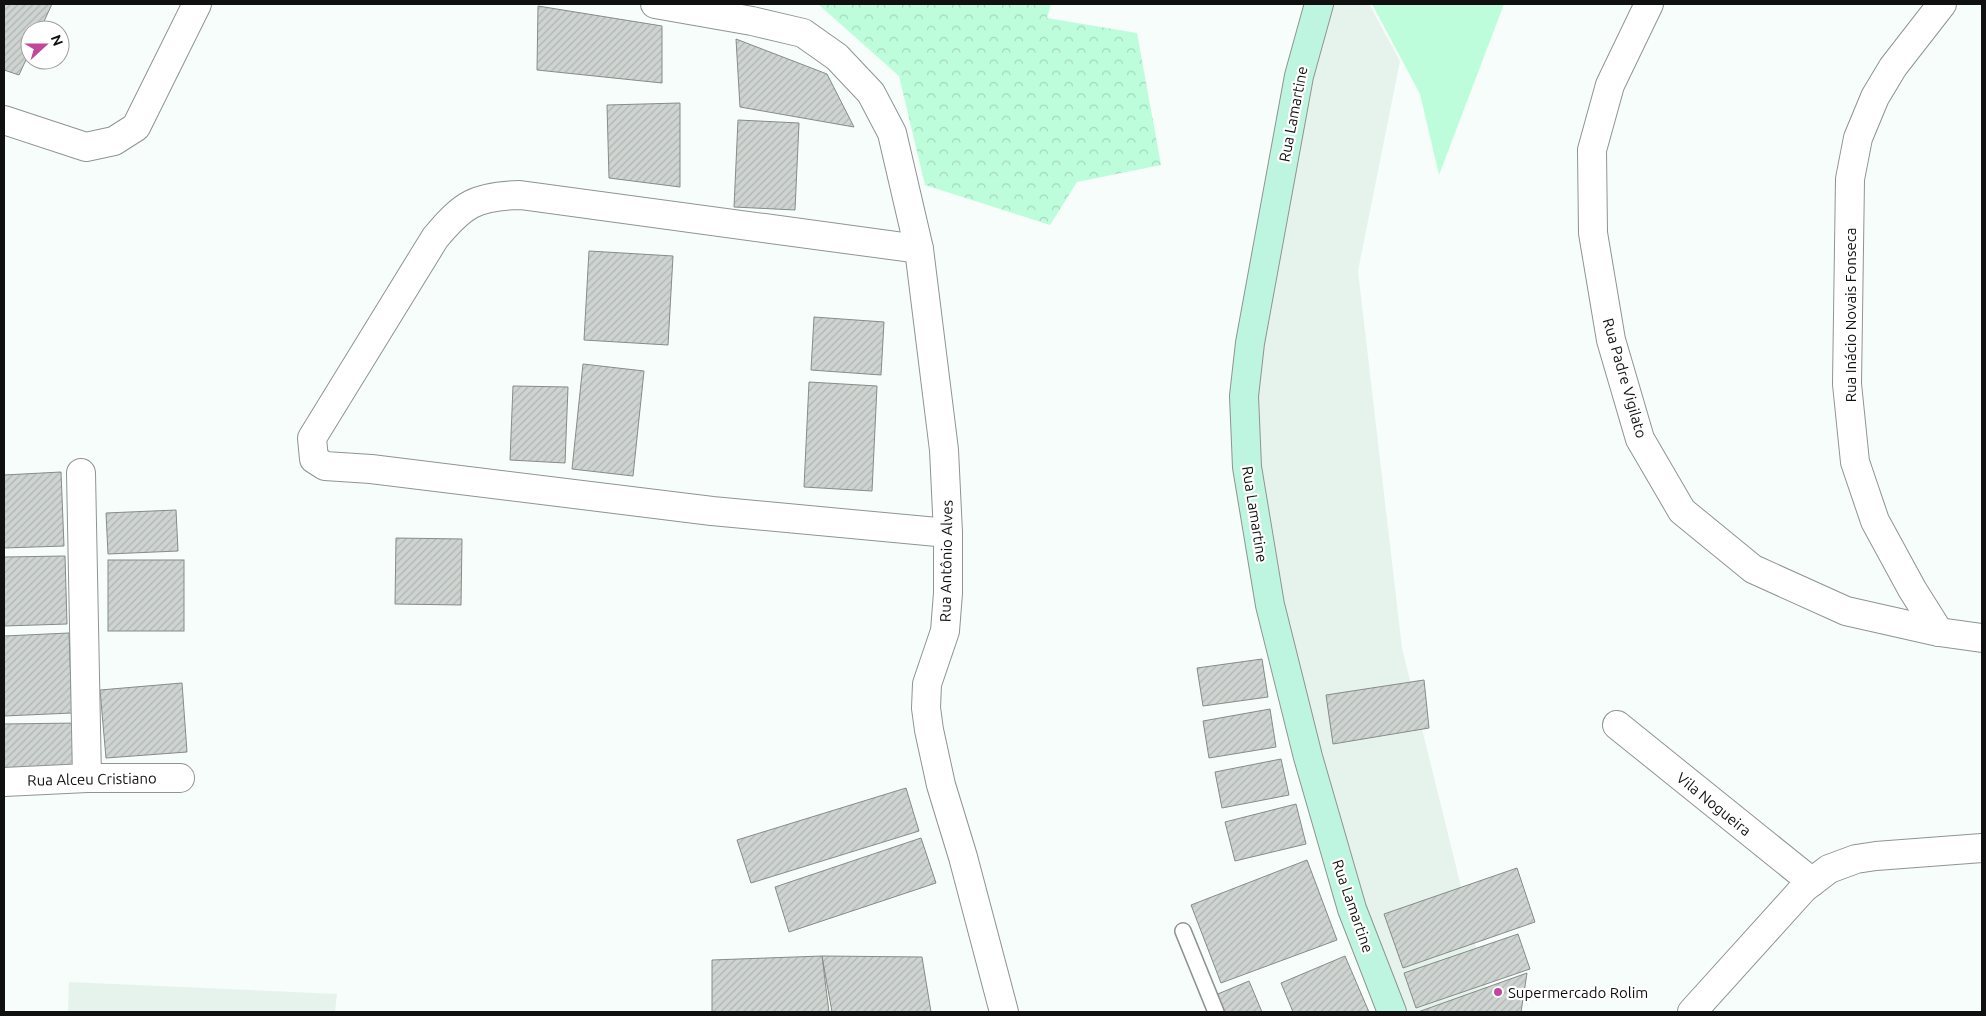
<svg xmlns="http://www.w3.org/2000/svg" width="1986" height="1016" font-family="Ubuntu,sans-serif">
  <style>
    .built { fill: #e6f3ec }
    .grass { fill: #befddc }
    .forest { fill: url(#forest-crowns) }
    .building { fill: url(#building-hatch); stroke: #878c89 }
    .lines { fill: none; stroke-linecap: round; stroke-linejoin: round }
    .lane-casing { stroke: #8f9492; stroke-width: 18 }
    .street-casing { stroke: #8f9492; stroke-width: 30 }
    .secondary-casing { stroke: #8f9492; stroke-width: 30 }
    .lane { stroke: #fff; stroke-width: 15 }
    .street { stroke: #fff; stroke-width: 28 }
    .secondary { stroke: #bef5e1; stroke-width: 28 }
    .poi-dot { fill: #c0479a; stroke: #fff; stroke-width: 2 }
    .labels { text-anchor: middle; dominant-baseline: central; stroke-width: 4.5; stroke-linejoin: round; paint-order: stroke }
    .street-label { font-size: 15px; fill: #0f100f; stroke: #fff }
    .poi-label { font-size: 15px; fill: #0f100f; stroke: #fff; text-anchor: start }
  </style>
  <defs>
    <pattern id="forest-crowns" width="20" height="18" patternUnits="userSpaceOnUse" patternTransform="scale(1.25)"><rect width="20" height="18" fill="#befddc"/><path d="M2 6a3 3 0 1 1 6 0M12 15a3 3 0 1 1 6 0" fill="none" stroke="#a2d8bc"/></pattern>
    <pattern id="building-hatch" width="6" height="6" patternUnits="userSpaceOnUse" patternTransform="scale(1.25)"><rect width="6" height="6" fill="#ced4d1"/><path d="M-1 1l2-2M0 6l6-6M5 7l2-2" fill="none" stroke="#b0b5b2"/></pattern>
  </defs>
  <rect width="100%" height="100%" fill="#f7fdfa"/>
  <g class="built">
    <polygon points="1320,4 1369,4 1400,61 1358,271 1402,648 1492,1012 1392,1012 1308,757 1244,396"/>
    <polygon points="69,982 337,994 335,1012 68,1012"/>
  </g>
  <polygon class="grass" points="1372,4 1504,4 1439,175 1420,94"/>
  <polygon class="forest" points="812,4 1051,4 1047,18 1137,33 1161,165 1077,182 1050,225 925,185 899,76 819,5"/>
  <g class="building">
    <polygon points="4,4 52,4 40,30 30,30 30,51 19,75 4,70"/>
    <polygon points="538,6 662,26 662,83 537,70"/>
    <polygon points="736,39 827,74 854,127 740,107"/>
    <polygon points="680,103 680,187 609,178 607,105"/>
    <polygon points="738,120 799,123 795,210 734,207"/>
    <polygon points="589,251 673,256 668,345 584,340"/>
    <polygon points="814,317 884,322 881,375 811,370"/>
    <polygon points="583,364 644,371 633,476 572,469"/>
    <polygon points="809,382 877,386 872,491 804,487"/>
    <polygon points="513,386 568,387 565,463 510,460"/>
    <polygon points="61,472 64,546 4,548 4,475"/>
    <polygon points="176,510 178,551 108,554 106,513"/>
    <polygon points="396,538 462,539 461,605 395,604"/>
    <polygon points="65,556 67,624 4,626 4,557"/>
    <rect x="108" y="560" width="76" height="71"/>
    <polygon points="69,633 72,713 4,716 4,636"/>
    <polygon points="1262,659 1268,697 1203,706 1197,668"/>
    <polygon points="1424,680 1429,728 1333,744 1326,695"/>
    <polygon points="182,683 187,752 106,758 100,690"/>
    <polygon points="1270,709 1276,747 1209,758 1203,721"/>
    <polygon points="78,723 79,775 4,778 4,724"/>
    <polygon points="1281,759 1289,795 1222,808 1215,772"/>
    <polygon points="906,788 919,831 751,883 737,840"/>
    <polygon points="1296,804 1306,844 1235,861 1225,822"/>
    <polygon points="921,838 936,883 789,932 775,887"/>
    <polygon points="1307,860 1337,940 1221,983 1191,905"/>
    <polygon points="1517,868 1535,922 1403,968 1384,914"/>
    <polygon points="1518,934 1530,969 1416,1008 1404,973"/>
    <polygon points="822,956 922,957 931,1012 832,1012"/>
    <polygon points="822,956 829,1012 712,1012 712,960"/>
    <polygon points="1345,956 1369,1012 1293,1012 1281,983"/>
    <polygon points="1527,973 1521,1012 1418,1012"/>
    <polygon points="1249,981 1262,1012 1220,1012 1213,996"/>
  </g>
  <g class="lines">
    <defs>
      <polyline id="lane" points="1183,931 1216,1012"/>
      <g id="street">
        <polyline points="655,4 752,21 803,33 837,57 871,93 892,133 919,249 944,450 948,533 948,593 945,631 927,684 926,708 929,730 941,785 963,857 1004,1012"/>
        <polyline points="1649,4 1610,85 1592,150 1593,233 1611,340 1640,439 1682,511 1753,569 1846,611 1939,632 1982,638"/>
        <polyline points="4,120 86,147 114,141 136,127 197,4"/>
        <path d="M919,249L520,195C476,196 463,204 435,238L312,438L314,459L325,466L371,469L712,511L948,533"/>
        <polyline points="81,473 87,778"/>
        <polyline points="1939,632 1912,589 1875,521 1855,462 1847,384 1850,179 1858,138 1875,97 1893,67 1942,4"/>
        <polyline points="1617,725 1812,882"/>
        <polyline points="4,782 87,778 180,778"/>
        <polyline points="1692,1012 1804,888 1829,869 1856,859 1876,856 1982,848"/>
      </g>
      <polyline id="secondary" points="1319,4 1299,76 1250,343 1244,396 1247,467 1270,605 1308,757 1352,909 1392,1012"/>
    </defs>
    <use href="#lane" class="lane-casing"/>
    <use href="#street" class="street-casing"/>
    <use href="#secondary" class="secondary-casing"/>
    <use href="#lane" class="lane"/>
    <use href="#street" class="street"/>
    <use href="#secondary" class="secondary"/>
  </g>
  <circle class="poi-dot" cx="1498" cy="992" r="5"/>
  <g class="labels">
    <g class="street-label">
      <text transform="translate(1293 114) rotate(-79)">Rua Lamartine</text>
      <text transform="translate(1850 315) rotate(-90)">Rua Inácio Novais Fonseca</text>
      <text transform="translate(1625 378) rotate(74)">Rua Padre Vigilato</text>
      <text transform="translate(1255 514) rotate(81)">Rua Lamartine</text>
      <text transform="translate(946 561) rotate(-89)">Rua Antônio Alves</text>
      <text transform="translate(92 779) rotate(-1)">Rua Alceu Cristiano</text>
      <text transform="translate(1714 804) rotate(39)">Vila Nogueira</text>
      <text transform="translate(1353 906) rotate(71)">Rua Lamartine</text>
    </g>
    <g class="poi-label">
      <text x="1508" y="992">Supermercado Rolim</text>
    </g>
  </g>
  <rect width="1986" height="1016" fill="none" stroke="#0f100f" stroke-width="10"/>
  <g transform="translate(45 45) rotate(69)"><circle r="24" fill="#ffffff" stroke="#9f9f9f"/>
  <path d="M0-4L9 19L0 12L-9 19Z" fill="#c0479a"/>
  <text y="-8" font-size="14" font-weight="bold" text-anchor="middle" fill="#0f100f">N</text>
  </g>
</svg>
